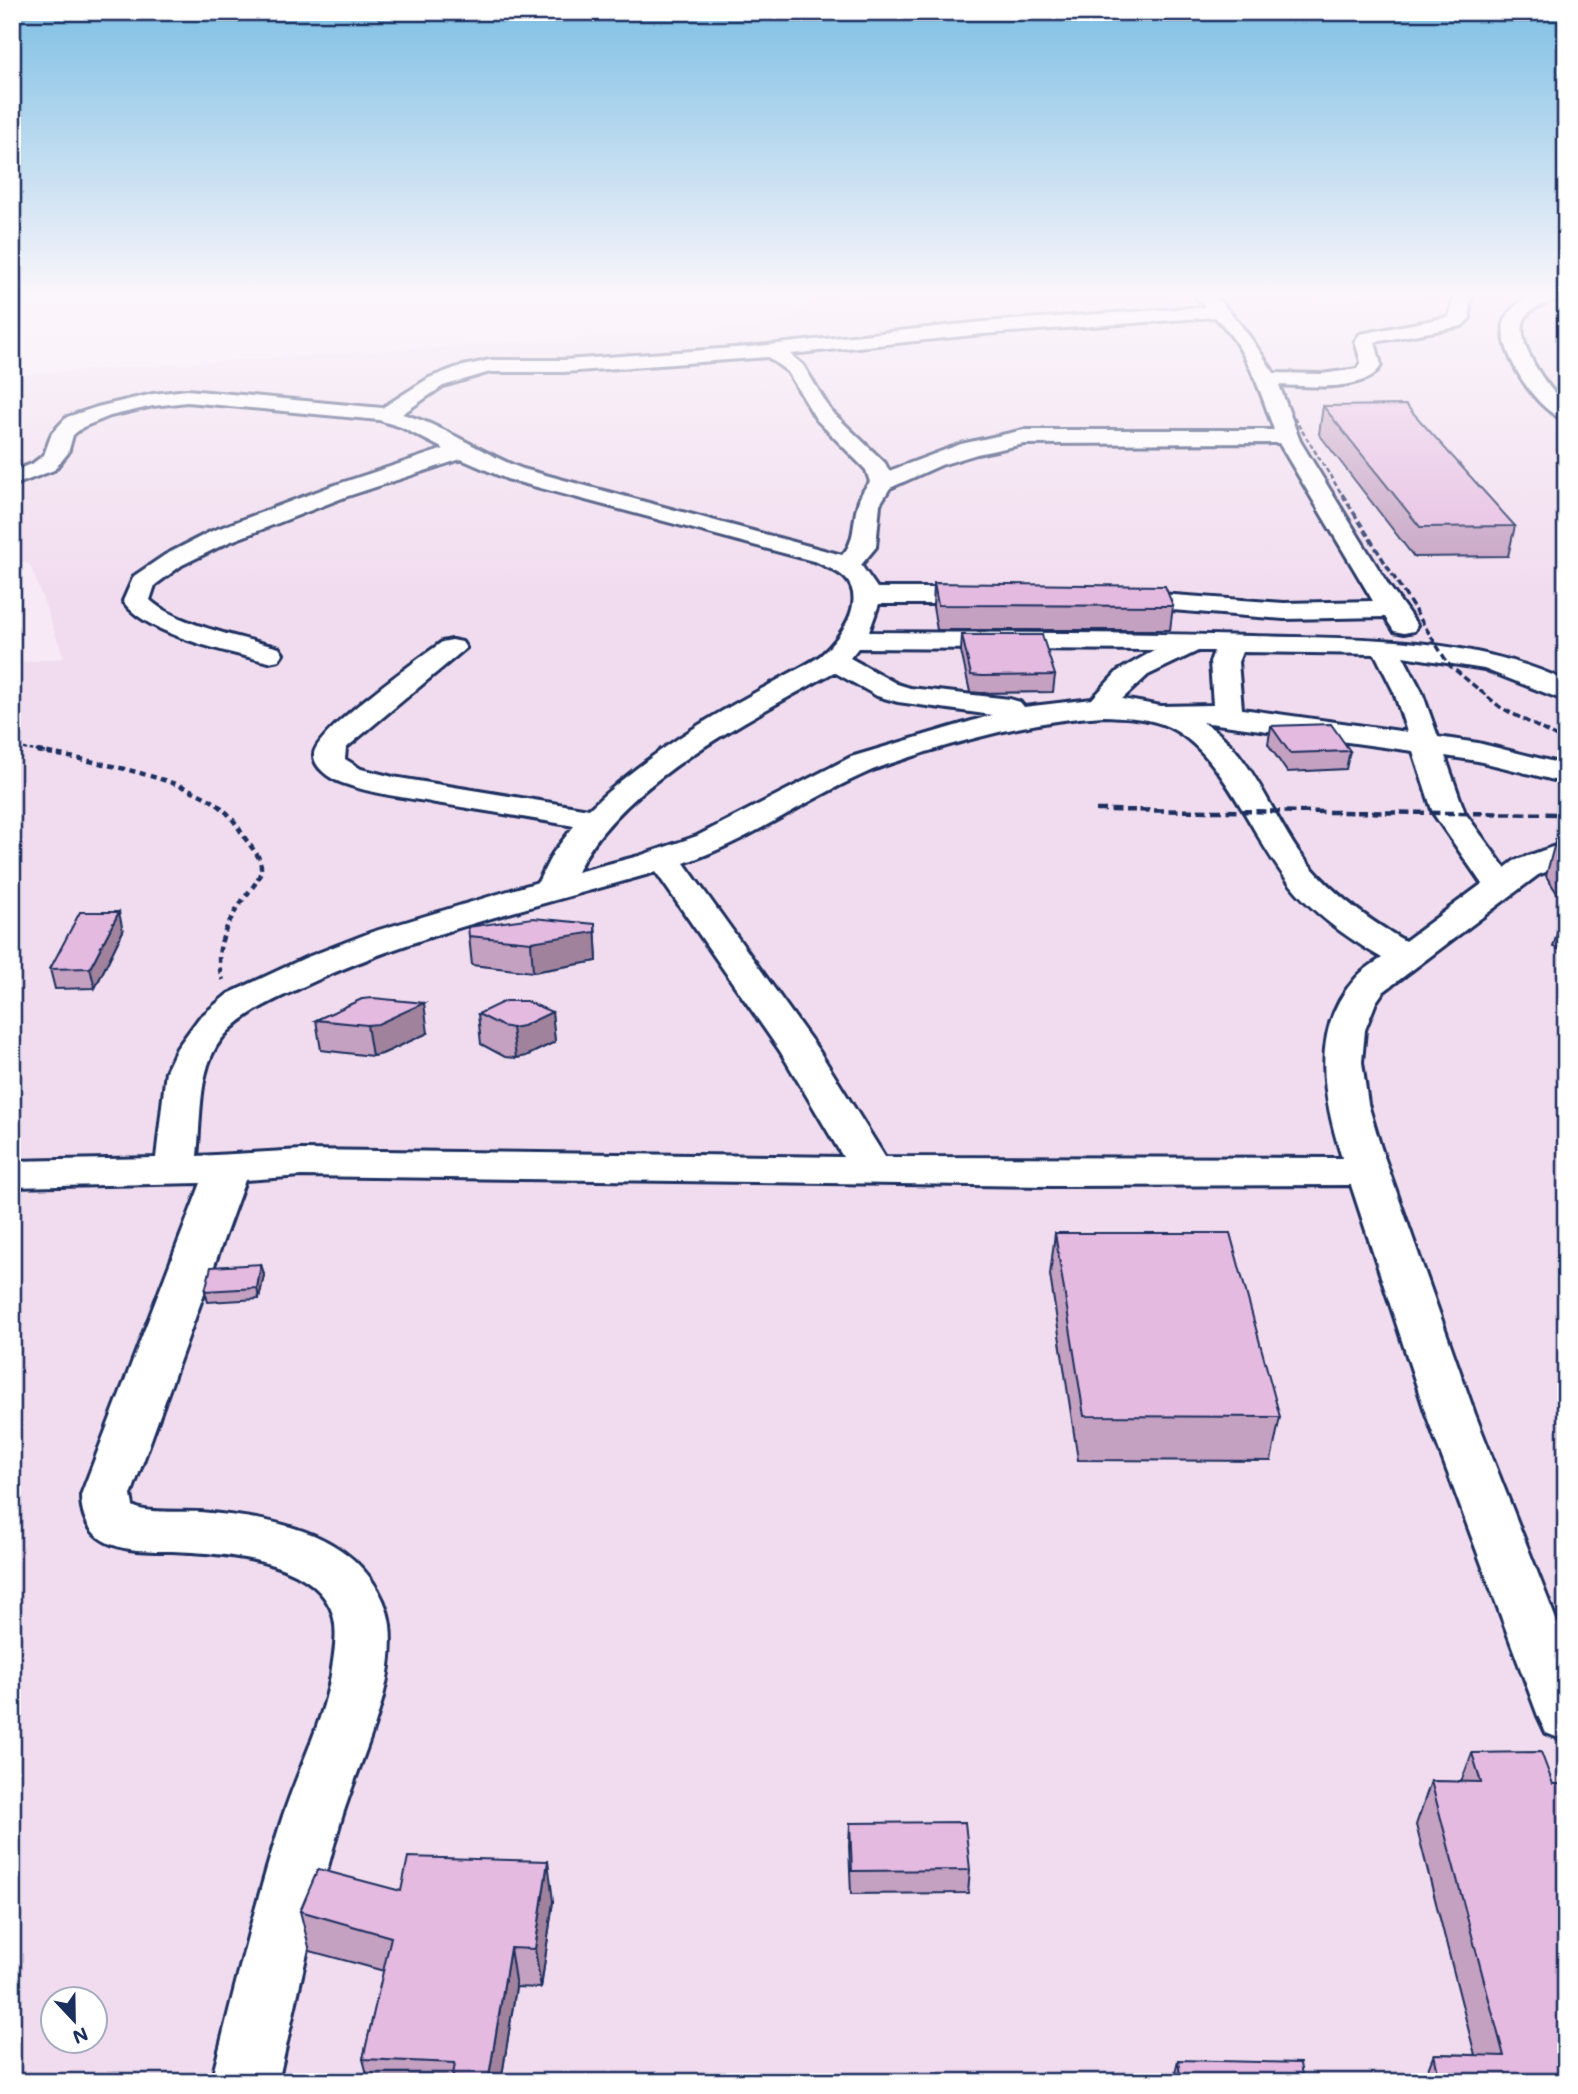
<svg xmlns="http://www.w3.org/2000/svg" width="1578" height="2094" font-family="Mali,sans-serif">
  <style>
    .built { fill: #f1dcef; fill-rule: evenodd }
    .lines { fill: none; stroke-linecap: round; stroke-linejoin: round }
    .minor-casing { stroke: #1b2f5e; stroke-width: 6 }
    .path-far1 { stroke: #1b2f5e; stroke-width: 2.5; stroke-dasharray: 3.5 2.5; stroke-linecap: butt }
    .path { stroke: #1b2f5e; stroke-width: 4.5; stroke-dasharray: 6 4.5; stroke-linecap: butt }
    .minor { fill: #fff; fill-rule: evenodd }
    .rail-far2 { stroke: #1b2f5e; stroke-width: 2.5; stroke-dasharray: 5 2.5; stroke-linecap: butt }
    .rail-far1 { stroke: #1b2f5e; stroke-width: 3.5; stroke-dasharray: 7 3.5; stroke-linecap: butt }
    .rail { stroke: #1b2f5e; stroke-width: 4.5; stroke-dasharray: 10 4.5; stroke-linecap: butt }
    .wall { fill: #c4a0c1; stroke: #1b2f5e; stroke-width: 2 }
    .shaded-wall { fill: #a0829d; stroke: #1b2f5e; stroke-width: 2 }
    .building { fill: #e4bae0; stroke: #1b2f5e; stroke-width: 2 }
  </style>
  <rect width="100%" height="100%" fill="#f7eaf6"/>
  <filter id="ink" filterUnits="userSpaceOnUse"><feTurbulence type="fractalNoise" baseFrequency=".0143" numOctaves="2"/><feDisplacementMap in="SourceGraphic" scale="14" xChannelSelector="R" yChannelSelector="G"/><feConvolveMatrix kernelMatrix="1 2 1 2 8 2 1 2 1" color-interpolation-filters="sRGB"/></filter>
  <g filter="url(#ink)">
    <path class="built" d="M818,297H1314L1319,303L1365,297H1566V2082H12V663L64,658L30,564L12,560V375L779,324ZM52,2000H94V2042H52Z"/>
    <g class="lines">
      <defs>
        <g id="minor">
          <path d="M1196,297H1216C1240,321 1255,344 1274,373L1322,374L1357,369L1361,362L1355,341L1360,334L1449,317L1454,297H1473L1470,301V318L1462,326L1375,342L1381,365C1368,393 1305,386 1279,385L1300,441L1389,586L1417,625L1414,631L1404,633L1394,631L1385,617L1284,619L1110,605L1106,599L1110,593L1119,591L1284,603L1373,601L1279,443L1024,444L977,454L941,465L890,488L880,504L876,547L861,565L877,588H985L994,590L998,596L994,602L985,604H879L869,632C997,633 1125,632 1252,636C1360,639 1466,635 1566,681V701L1484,669L1403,656L1422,692L1438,737L1478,743L1566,765V783L1478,761L1445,756L1465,813L1505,868L1514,861L1566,842V864L1538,875L1383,992L1376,1002L1365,1030L1362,1062L1368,1104L1381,1148L1475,1414L1566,1645V1741L1546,1733L1538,1716L1426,1414L1351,1185L1053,1186L302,1176L245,1180L131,1495L133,1506C145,1514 184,1511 200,1512C244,1516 295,1522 333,1545C361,1561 386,1592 390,1625C397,1691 358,1762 340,1824C315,1909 298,1996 278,2082H211C233,1996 253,1910 280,1825C295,1775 322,1727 331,1675C334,1653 340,1627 330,1607C307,1558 219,1553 172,1551C148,1551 113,1552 95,1534C85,1524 81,1509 81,1495L201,1183L12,1187V1161L156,1158L166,1071L177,1048L199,1018L228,994L305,958L372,932L538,882L553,853L574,826C528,818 482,810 436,803C405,797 372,794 342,783C330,779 313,767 314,754C316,731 420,658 442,642L452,640L462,642L466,648L346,748L345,759L361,769L393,777L589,809C623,777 659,750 699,725C726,708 755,693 783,677C795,670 809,664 820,656C839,640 868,601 845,578C838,571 826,567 817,562L507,479L461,459L345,497L229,542L182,565L155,585L150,600C175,624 244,638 279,648L283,654L279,660L269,662C229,652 146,635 123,601L134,576L165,555L212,531L329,487L444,449L401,427L379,420L187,402L153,406L110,416L83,427L73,435L68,453L54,470L12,486V471L32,464L44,455L52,433L67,417L97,407L153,394L187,390L382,408L429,378L455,368L490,360H564L749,347L983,322L1205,307ZM1215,317C1246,347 1260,389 1274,430H1024L961,444L889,471L885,463L831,411L803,365L790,354L983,334ZM768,357L788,372L816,419L866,470L870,482C847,507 861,537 842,555L523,469C482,454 444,425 402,414L443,386L490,372H564ZM858,648L1155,650L1118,671L1092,699L1024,707L1020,702L1010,699L910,688L897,684L850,658ZM1198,651H1214L1210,662L1213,705L1161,706L1122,699L1148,675ZM1242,652L1375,654L1394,692L1407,732L1242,709L1238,662ZM834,672L877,696L898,702L992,715L851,757L697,836L639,856L577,872C619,783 750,719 834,672ZM1103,716C1123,717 1143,717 1162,724C1220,746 1249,832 1287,880C1312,913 1346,937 1382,958C1373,964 1363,970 1356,978C1309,1029 1323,1098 1342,1158L885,1157L819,1051L684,863C749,841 803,801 866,773C885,764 906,759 926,752C985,734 1042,720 1103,716ZM1202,722L1413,751L1433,813L1482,884L1405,941C1363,917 1327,889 1298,851C1269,809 1248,747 1202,722ZM656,872L780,1051L843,1157L302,1150L197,1156C201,1122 198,1077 216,1047C235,1016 271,1002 302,987C415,934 537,906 656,872Z"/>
          <path d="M1529,297H1557C1548,306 1531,305 1525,318C1513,341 1548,390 1566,404V420C1538,413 1499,353 1504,324C1507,311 1518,302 1529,297Z"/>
        </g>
      </defs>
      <use href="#minor" class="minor-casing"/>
      <polyline class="path-far1" points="12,747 48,753"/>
      <path class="path" d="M37,751C83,759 193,779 225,811C234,819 240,831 247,841C255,852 264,860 260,874C256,885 249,891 242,901C226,924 212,953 223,980"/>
      <use href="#minor" class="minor"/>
      <polyline class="rail-far2" points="1294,418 1343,496"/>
      <polyline class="rail-far1" points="1342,494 1449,665 1500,707 1566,742"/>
      <polyline class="rail" points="1096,810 1566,814"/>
    </g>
    <g class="wall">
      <polygon points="1323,406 1515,526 1508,556 1414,557 1319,434"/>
      <polygon points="934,583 1173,606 1170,630 937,630 933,607"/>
      <polygon points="962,635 1055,675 1053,692 981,693 970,692 961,651"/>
      <polygon points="1271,726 1350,751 1346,769 1287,772 1268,744"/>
      <polygon points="1556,839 1566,839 1566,907 1546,876"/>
      <polygon points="1566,923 1566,952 1553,947 1559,927"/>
      <polygon points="595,924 597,961 533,972 472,965 469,936"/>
      <polygon points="123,931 95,988 55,989 50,969"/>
      <polygon points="362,999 428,1033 382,1054 372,1056 321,1050 316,1020"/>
      <polygon points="552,1012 555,1042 526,1056 516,1058 505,1057 481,1044 478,1014"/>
      <polygon points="1055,1233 1280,1417 1271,1461 1078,1460 1050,1275"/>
      <polygon points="261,1264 264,1275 259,1299 208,1302 205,1291"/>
      <polygon points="1472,1753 1553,1784 1566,2082 1423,2082 1434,2054 1475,2055 1416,1825 1431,1781 1461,1782"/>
      <polygon points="850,1823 970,1870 968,1893 851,1894 849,1846"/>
      <polygon points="401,1891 553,1901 541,1988 516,1987 501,2082 369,2082 363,2059 384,1971 310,1951 300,1911"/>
      <polygon points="1178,2060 1181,2082 1173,2082"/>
    </g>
    <g class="shaded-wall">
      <polygon points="119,912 123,931 95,988 90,968"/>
      <polygon points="595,924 597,961 533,972 531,942"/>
      <polygon points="424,1003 428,1033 382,1054 372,1056 367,1025"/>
      <polygon points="552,1012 555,1042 526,1056 516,1058 512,1028"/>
      <polygon points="261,1264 264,1275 259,1299 257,1288"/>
      <polygon points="548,1861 553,1901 541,1988 535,1949"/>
      <polygon points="510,1948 516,1987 501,2082 488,2082"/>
    </g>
    <g class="building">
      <polygon points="1406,405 1515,526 1420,527 1323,406"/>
      <polygon points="934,583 1165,586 1173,606 938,605"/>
      <polygon points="962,635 1042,635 1055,675 982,676 971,675"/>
      <polygon points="1331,724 1350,751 1290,753 1271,726"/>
      <polygon points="1556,839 1566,839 1566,854"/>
      <polygon points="80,912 119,912 90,968 50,969"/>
      <polygon points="533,918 595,924 595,932 531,942 469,936 468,927"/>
      <polygon points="1566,923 1566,930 1559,927"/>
      <polygon points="373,998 424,1003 378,1024 367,1025 316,1020 362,999"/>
      <polygon points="505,1001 526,1001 552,1012 523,1026 512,1028 502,1026 478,1014"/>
      <polygon points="1055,1233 1230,1233 1280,1417 1084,1416"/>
      <polygon points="261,1264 257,1288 205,1291 211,1267"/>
      <polygon points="1541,1752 1553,1784 1563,1784 1566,1794 1566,2082 1440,2082 1434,2054 1504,2056 1431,1781 1481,1782 1472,1753"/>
      <polygon points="965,1822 970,1870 852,1871 850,1823"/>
      <polygon points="408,1857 548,1861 535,1949 510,1948 488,2082 452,2082 455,2063 363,2059 391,1937 300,1911 318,1869 401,1891"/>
      <polygon points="1178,2060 1300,2063 1303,2082 1181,2082"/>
    </g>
  </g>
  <linearGradient id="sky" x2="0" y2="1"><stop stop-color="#7ebfe4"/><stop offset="0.5" stop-color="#fbf6fb"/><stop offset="1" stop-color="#fbf6fb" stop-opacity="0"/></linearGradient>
  <rect width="1578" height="591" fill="url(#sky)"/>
  <rect width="1578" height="2094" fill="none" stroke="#fff" stroke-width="42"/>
  <rect x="21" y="21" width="1536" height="2052" fill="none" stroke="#1b2f5e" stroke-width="2.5" filter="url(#ink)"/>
  <g transform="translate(74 2020) rotate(158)"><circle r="33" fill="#ffffff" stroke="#a4acbf" stroke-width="2"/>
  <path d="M0-5L12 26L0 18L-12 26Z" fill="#1b2f5e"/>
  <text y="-10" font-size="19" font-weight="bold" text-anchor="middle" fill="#1b2f5e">N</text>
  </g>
</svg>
